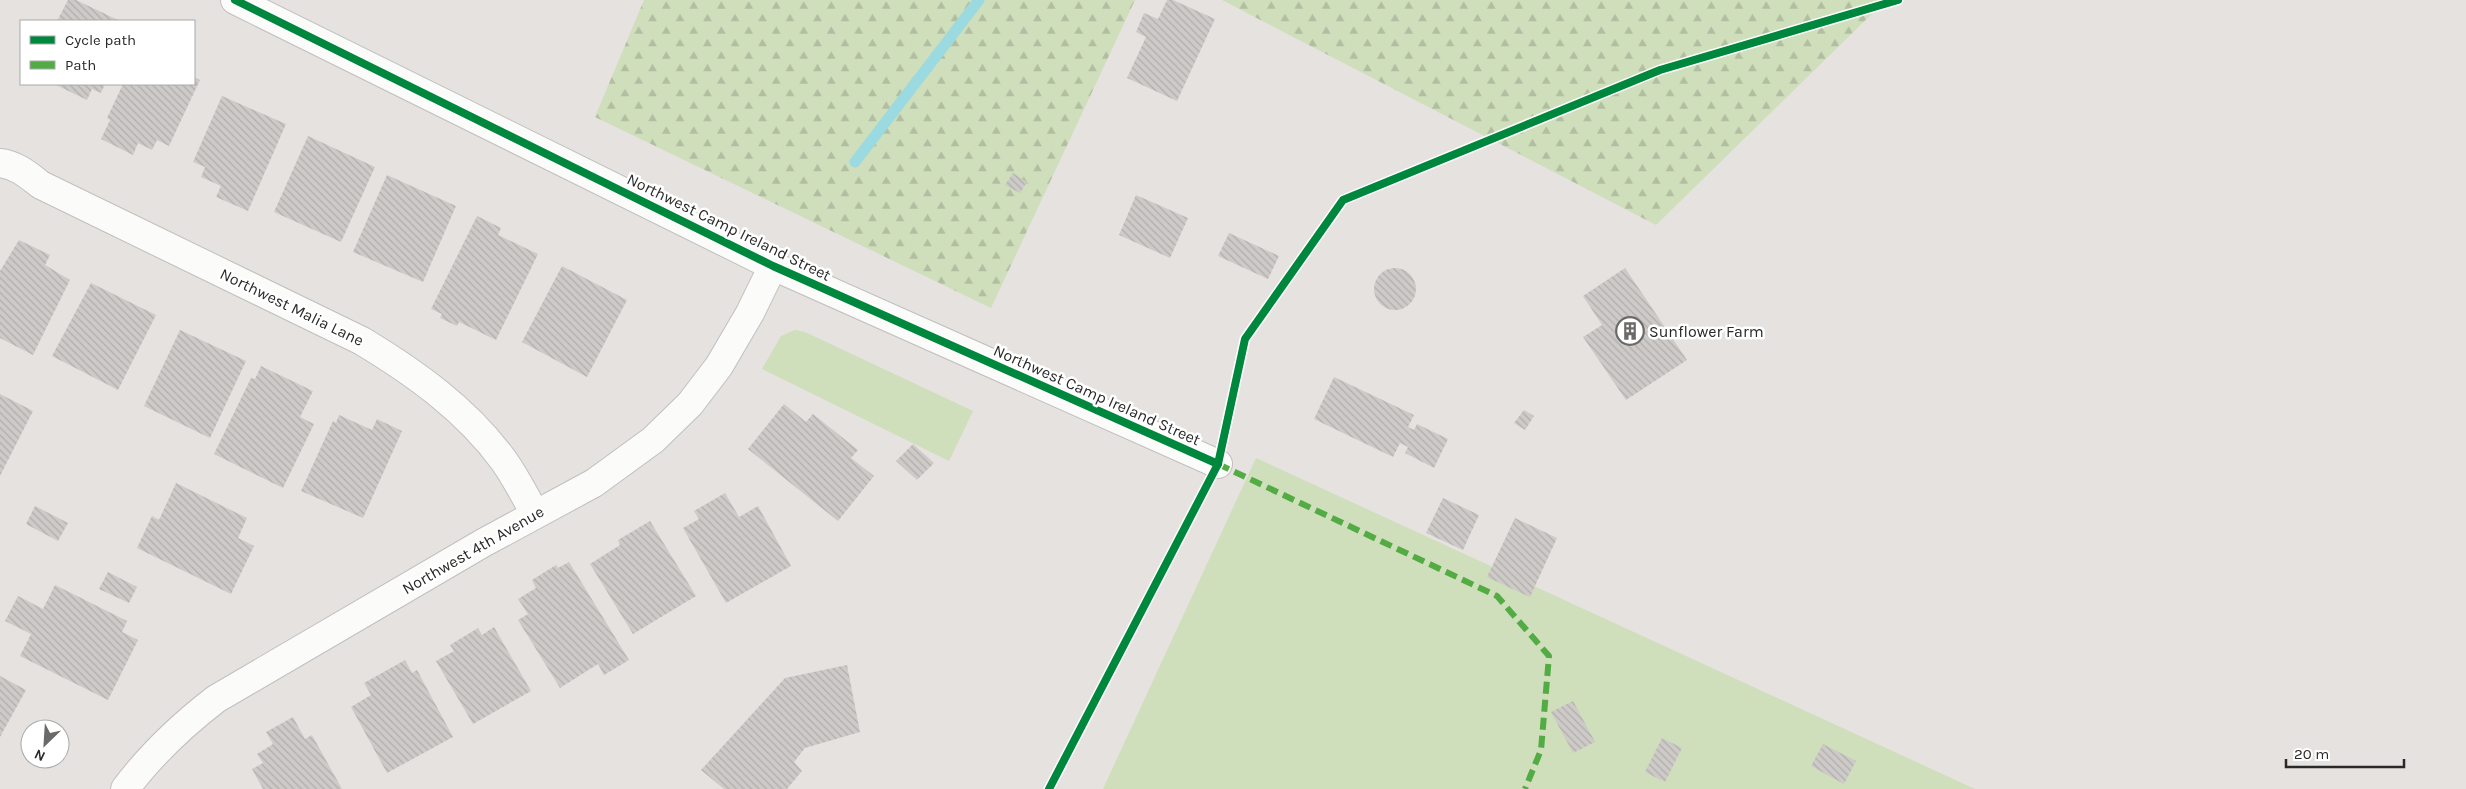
<svg xmlns="http://www.w3.org/2000/svg" width="2466" height="789" font-family="Karla,sans-serif">
  <style>
    .grass { fill: #cfdebb }
    .forest { fill: url(#forest-firs) }
    .lines { fill: none; stroke-linecap: round; stroke-linejoin: round }
    .stream { stroke: #9adae0; stroke-width: 11 }
    .building { fill: url(#building-back-hatch) }
    .street-casing { stroke: #c0bfc0; stroke-width: 30 }
    .street { stroke: #fbfbfa; stroke-width: 28 }
    .quiet { stroke: #53ab44; stroke-width: 6; stroke-dasharray: 12 6; stroke-linecap: butt }
    .cycleway-casing { stroke: #fff; stroke-width: 11 }
    .cycleway { stroke: #00873e; stroke-width: 8 }
    .labels { text-anchor: middle; dominant-baseline: central; stroke-width: 5; stroke-linejoin: round; paint-order: stroke }
    .street-label { font-size: 16px; fill: #292929; stroke: #fff }
    .poi-label { font-size: 16px; fill: #292929; stroke: #fff; text-anchor: start }
  </style>
  <defs>
    <pattern id="forest-firs" width="22" height="20" patternUnits="userSpaceOnUse" patternTransform="scale(1.25)"><rect width="22" height="20" fill="#cfdebb"/><path d="M5 1l3.5 6h-7zM16 11l3.5 6h-7z" fill="#b2bea1"/></pattern>
    <pattern id="building-back-hatch" width="6" height="6" patternUnits="userSpaceOnUse" patternTransform="scale(1.25)"><rect width="6" height="6" fill="#cdcac8"/><path d="M-1 5l2 2M0 0l6 6M5-1l2 2" fill="none" stroke="#b0aeac"/></pattern>
  </defs>
  <rect width="100%" height="100%" fill="#e6e2df"/>
  <g class="grass">
    <polygon points="795,330 805,332 973,411 949,461 762,369 781,336"/>
    <polygon points="1256,458 1975,789 1103,789"/>
  </g>
  <g class="forest">
    <polygon points="644,0 1135,0 991,308 595,117"/>
    <polygon points="1222,0 1886,0 1656,225"/>
  </g>
  <g class="lines">
    <polyline class="stream" points="855,162 979,0"/>
  </g>
  <g class="building">
    <polygon points="68,0 76,0 120,21 57,21"/>
    <polygon points="1167,0 1173,0 1215,19 1177,101 1127,78 1146,37 1136,32 1144,13 1158,19"/>
    <polygon points="194,77 200,80 169,146 157,140 152,150 138,143 133,155 101,139 110,120 107,118 123,84 194,84"/>
    <polygon points="54,84 105,84 101,93 92,89 87,100"/>
    <polygon points="222,96 286,124 248,211 216,197 221,186 201,177 205,167 193,162"/>
    <polygon points="308,136 375,167 341,242 274,212"/>
    <polygon points="1013,173 1027,182 1020,193 1005,185"/>
    <polygon points="387,175 456,206 423,282 353,252"/>
    <polygon points="1136,195 1188,218 1170,258 1119,235"/>
    <polygon points="477,216 501,228 498,235 538,254 496,340 459,322 457,326 440,318 442,314 431,309"/>
    <polygon points="1229,233 1279,256 1268,279 1218,256"/>
    <polygon points="19,240 50,255 45,265 70,280 33,355 0,338 0,271"/>
    <polygon points="562,266 627,300 587,377 522,342"/>
    <polygon points="1625,268 1687,360 1626,400 1583,337 1602,325 1583,296"/>
    <circle cx="1395" cy="289" r="21"/>
    <polygon points="91,283 156,315 118,390 52,356"/>
    <polygon points="180,330 246,361 210,438 144,406"/>
    <polygon points="261,366 313,391 300,417 314,424 283,488 214,454 251,378 255,379"/>
    <polygon points="1334,377 1414,415 1408,427 1414,430 1417,424 1448,439 1434,468 1405,453 1408,447 1400,443 1393,457 1314,419"/>
    <polygon points="0,394 33,411 0,476"/>
    <polygon points="784,404 806,422 813,414 858,450 851,458 874,476 838,521 748,449"/>
    <polygon points="1524,410 1534,416 1525,430 1514,423"/>
    <polygon points="339,415 372,430 377,419 402,431 363,518 301,491 333,421 336,423"/>
    <polygon points="913,444 934,463 917,480 896,461"/>
    <polygon points="176,483 247,518 238,538 254,546 231,594 137,548 152,516 159,520"/>
    <polygon points="725,493 739,517 758,506 791,566 726,603 683,528 699,519 694,511"/>
    <polygon points="1443,498 1479,515 1463,550 1426,533"/>
    <polygon points="35,506 68,523 58,541 26,524"/>
    <polygon points="1515,518 1557,538 1530,597 1487,577"/>
    <polygon points="650,521 696,596 633,634 590,564 620,545 618,540"/>
    <polygon points="569,562 629,660 604,675 598,664 560,688 518,620 528,614 518,599 536,588 532,580 556,565 558,568"/>
    <polygon points="108,572 137,587 129,603 99,589"/>
    <polygon points="55,585 127,621 122,632 138,640 108,700 20,656 31,634 5,621 18,596 43,609"/>
    <polygon points="494,627 531,691 473,724 436,661 454,651 450,645 478,628 482,635"/>
    <polygon points="405,660 412,673 417,670 453,737 387,773 351,707 371,695 364,683"/>
    <polygon points="847,665 860,732 805,748 794,762 802,771 787,789 724,789 701,770 785,678"/>
    <polygon points="0,676 26,690 0,737"/>
    <polygon points="1573,701 1595,742 1573,753 1551,712"/>
    <polygon points="293,717 305,739 312,735 342,789 263,789 252,769 263,763 257,754 273,744 266,732"/>
    <polygon points="1662,738 1682,748 1665,782 1645,772"/>
    <polygon points="1823,744 1856,761 1844,784 1811,766"/>
  </g>
  <g class="lines">
    <defs>
      <g id="street">
        <polyline points="235,0 773,266 1218,464"/>
        <path d="M0,163C17,165 28,175 41,185L362,341C415,373 467,410 504,461C516,478 525,496 535,514"/>
        <path d="M125,789C152,753 181,726 216,699L483,543L594,483L653,440L690,404L719,366L750,313L773,266"/>
      </g>
    </defs>
    <use href="#street" class="street-casing"/>
    <use href="#street" class="street"/>
    <polyline class="quiet" points="1218,464 1497,596 1549,656 1541,750 1525,789"/>
    <defs>
      <g id="cycleway">
        <polyline points="235,0 773,266 1218,464"/>
        <polyline points="1049,789 1218,464 1245,339 1343,200 1660,70 1898,0"/>
      </g>
    </defs>
    <use href="#cycleway" class="cycleway-casing"/>
    <use href="#cycleway" class="cycleway"/>
  </g>
  <defs>
    <symbol id="building-ring" viewBox="-11 -11 22 22"><circle r="9.5" fill="#fff" stroke="#6b6a69" stroke-width="1.5"/><path d="M-4-6H4V6H1V3H-1V6H-4ZM-2.5-4.3h1.7v1.8h-1.7ZM.8-4.3h1.7v1.8H.8ZM-2.5-1h1.7V.8h-1.7ZM.8-1h1.7V.8H.8Z" fill="#6b6a69"/></symbol>
  </defs>
  <g fill-rule="evenodd">
    <use href="#building-ring" x="1614" y="315" width="32" height="32"/>
  </g>
  <g class="labels">
    <g class="street-label">
      <text transform="translate(729 227) rotate(26)">Northwest Camp Ireland Street</text>
      <text transform="translate(292 307) rotate(26)">Northwest Malia Lane</text>
      <text transform="translate(1097 395) rotate(24)">Northwest Camp Ireland Street</text>
      <text transform="translate(473 550) rotate(-30)">Northwest 4th Avenue</text>
    </g>
    <g class="poi-label">
      <text x="1649" y="331">Sunflower Farm</text>
    </g>
  </g>
  <rect x="20" y="20" width="175" height="65" fill="#ffffff" stroke="#a9a9a9"/>
  <rect x="30" y="36" width="25" height="8" fill="#00873e" stroke="#a9a9a9"/>
  <text x="65" y="45" font-size="15" fill="#292929">Cycle path</text>
  <rect x="30" y="61" width="25" height="8" fill="#53ab44" stroke="#a9a9a9"/>
  <text x="65" y="70" font-size="15" fill="#292929">Path</text>
  <g transform="translate(45 744) rotate(205)"><circle r="24" fill="#ffffff" stroke="#a9a9a9"/>
  <path d="M0-4L9 19L0 12L-9 19Z" fill="#6b6a69"/>
  <text y="-8" font-size="14" font-weight="bold" text-anchor="middle" fill="#292929">N</text>
  </g>
  <path d="M2286 759v8h118v-8" fill="none" stroke="#292929" stroke-width="2.5"/>
  <text x="2294" y="759" font-size="15" fill="#292929" stroke="#ffffff" stroke-width="4" paint-order="stroke">20 m</text>
</svg>
